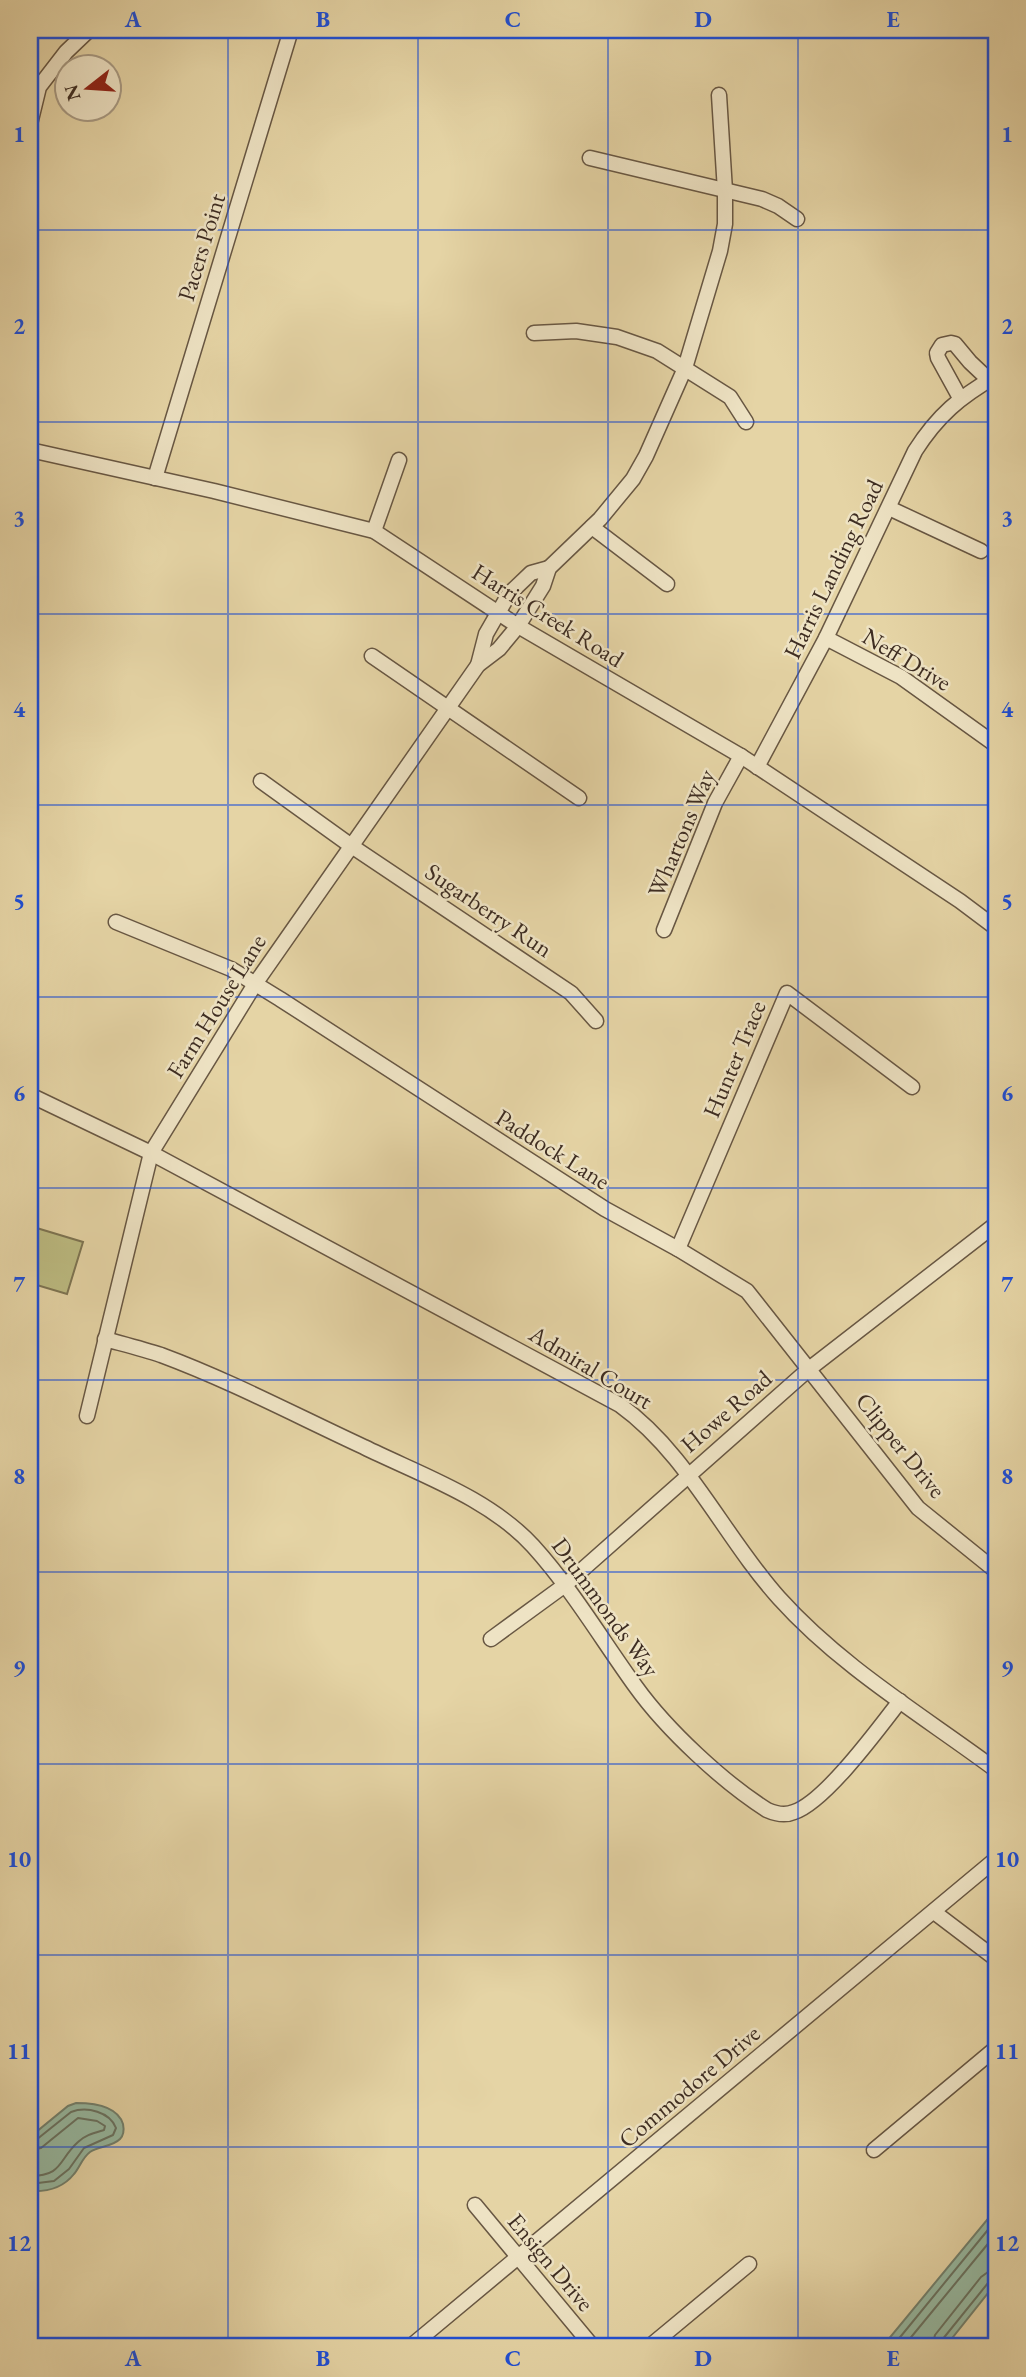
<svg xmlns="http://www.w3.org/2000/svg" width="1026" height="2377" font-family="'EB Garamond',serif">
  <style>
    .green { fill: #bcbb81; stroke: #7d7452; stroke-width: 2 }
    .water { fill: #97b9a1; stroke: #73816e; stroke-width: 2 }
    .lines { fill: none; stroke-linecap: round; stroke-linejoin: round }
    .shore { stroke: #6a7362; stroke-width: 2 }
    .street-casing { stroke: #685743; stroke-width: 17 }
    .street { stroke: #eee3c4; stroke-width: 14 }
    .grid { fill: none; stroke: #1d4ed8; stroke-width: 2; stroke-opacity: 0.55 }
    .labels { text-anchor: middle; dominant-baseline: central; stroke-width: 5; stroke-linejoin: round; paint-order: stroke }
    .street-label { font-size: 24px; fill: #3e2d22; stroke: #eee3c4 }
    .neatline { fill: none; stroke: #1d4ed8; stroke-width: 2.5 }
    .grid-label { font-size: 23px; text-anchor: middle; font-weight: bold; fill: #1d4ed8 }
  </style>
  <rect width="100%" height="100%" fill="#e5d4a5"/>
  <filter id="stains"><feTurbulence type="fractalNoise" baseFrequency=".00286" numOctaves="4"/><feColorMatrix values="0 0 0 0 .2 0 0 0 0 .09 0 0 0 0 .02 0 0 0 .5 -.17"/></filter>
  <radialGradient id="worn" r=".72"><stop offset=".6" stop-color="#630" stop-opacity="0"/><stop offset="1" stop-color="#630" stop-opacity=".3"/></radialGradient>
  <polygon class="green" points="30,1226 83,1242 67,1294 30,1283"/>
  <g class="water">
    <path d="M76,2103C92,2103 117,2105 123,2124C124,2129 124,2135 120,2139C112,2147 99,2146 90,2152C82,2158 80,2167 74,2174C63,2188 47,2192 30,2191V2137L68,2106Z"/>
    <polygon points="996,2209 996,2283 945,2347 882,2347"/>
  </g>
  <g class="lines">
    <g class="shore">
      <path d="M30,2142L36,2140L71,2112C87,2106 110,2112 116,2128L113,2135L84,2148L69,2169L54,2181L30,2184"/>
      <path d="M30,2150L41,2148L78,2118L97,2121L105,2126L104,2130C94,2133 85,2135 78,2142C58,2160 63,2176 30,2176"/>
      <polyline points="892,2347 996,2220"/>
      <polyline points="903,2347 996,2234"/>
      <polyline points="932,2347 935,2335 981,2277 988,2272 996,2271"/>
      <polyline points="941,2347 942,2340 988,2283 996,2280"/>
    </g>
    <defs>
      <g id="street">
        <polyline points="30,124 39,87 66,52 89,30"/>
        <polyline points="590,158 762,199 778,206 797,219"/>
        <polyline points="534,333 576,331 617,337 657,351 730,397 746,422"/>
        <polyline points="960,398 938,358 937,353 942,345 951,343 955,344 970,362 989,380"/>
        <polyline points="30,450 214,491 374,531 518,626 741,756 960,901 996,928"/>
        <polyline points="155,478 291,30"/>
        <polyline points="889,508 981,551"/>
        <polyline points="592,527 667,584"/>
        <polyline points="374,531 399,460"/>
        <polyline points="826,638 901,677 996,745"/>
        <polyline points="372,656 579,798"/>
        <polyline points="478,665 486,634 509,594 531,573 549,568"/>
        <path d="M757,767L826,638L915,451C938,415 960,397 996,376"/>
        <polyline points="261,781 350,845 571,993 596,1021"/>
        <polyline points="116,922 231,969 280,999 605,1209 678,1249 747,1291 918,1508 996,1571"/>
        <polyline points="664,930 715,803 741,756"/>
        <path d="M30,1095L151,1153L620,1405C688,1454 724,1537 779,1598C841,1667 922,1715 996,1770"/>
        <polyline points="678,1249 787,993 912,1087"/>
        <path d="M105,1339C123,1344 143,1349 161,1355C231,1381 297,1416 364,1447C421,1475 489,1498 533,1546C572,1589 602,1640 636,1687C667,1730 723,1782 767,1810C776,1814 785,1816 794,1812C825,1802 879,1728 900,1701"/>
        <polyline points="87,1416 151,1153 255,984 478,665 499,649 518,626 543,586 549,568 600,519 633,479 646,456 685,368 720,251 725,224 725,191 719,95"/>
        <polyline points="491,1639 565,1585 809,1369 996,1224"/>
        <polyline points="934,1912 996,1959"/>
        <polyline points="874,2150 996,2048"/>
        <polyline points="475,2205 593,2347"/>
        <polyline points="410,2347 996,1859"/>
        <polyline points="649,2347 749,2264"/>
      </g>
    </defs>
    <use href="#street" class="street-casing"/>
    <use href="#street" class="street"/>
  </g>
  <path class="grid" d="M228,30V2347M418,30V2347M608,30V2347M798,30V2347M30,230H996M30,422H996M30,614H996M30,805H996M30,997H996M30,1188H996M30,1380H996M30,1572H996M30,1764H996M30,1955H996M30,2147H996"/>
  <g class="labels">
    <g class="street-label">
      <text transform="translate(201 247) rotate(-73)">Pacers Point</text>
      <text transform="translate(833 569) rotate(-64)">Harris Landing Road</text>
      <text transform="translate(548 615) rotate(32)">Harris Creek Road</text>
      <text transform="translate(907 659) rotate(31)">Neff Drive</text>
      <text transform="translate(681 833) rotate(-67)">Whartons Way</text>
      <text transform="translate(489 910) rotate(34)">Sugarberry Run</text>
      <text transform="translate(216 1006) rotate(-58)">Farm House Lane</text>
      <text transform="translate(734 1059) rotate(-67)">Hunter Trace</text>
      <text transform="translate(553 1149) rotate(32)">Paddock Lane</text>
      <text transform="translate(591 1367) rotate(31)">Admiral Court</text>
      <text transform="translate(726 1411) rotate(-41)">Howe Road</text>
      <text transform="translate(901 1445) rotate(51)">Clipper Drive</text>
      <text transform="translate(606 1607) rotate(54)">Drummonds Way</text>
      <text transform="translate(689 2086) rotate(-40)">Commodore Drive</text>
      <text transform="translate(551 2262) rotate(50)">Ensign Drive</text>
    </g>
  </g>
  <rect width="1026" height="2377" fill="none" stroke="#e5d4a5" stroke-width="77"/>
  <g transform="translate(88 88) rotate(253)"><circle r="33" fill="#eee3c4" stroke="#a89a83" stroke-width="2"/>
  <path d="M0-5L12 26L0 18L-12 26Z" fill="#8f2418"/>
  <text y="-10" font-size="19" font-weight="bold" text-anchor="middle" fill="#3e2d22">N</text>
  </g>
  <rect x="38" y="38" width="950" height="2300" class="neatline"/>
  <g class="grid-label">
    <text x="133" y="27">A</text>
    <text x="323" y="27">B</text>
    <text x="513" y="27">C</text>
    <text x="703" y="27">D</text>
    <text x="893" y="27">E</text>
    <text x="19" y="142">1</text>
    <text x="1007" y="142">1</text>
    <text x="19" y="334">2</text>
    <text x="1007" y="334">2</text>
    <text x="19" y="526">3</text>
    <text x="1007" y="526">3</text>
    <text x="19" y="717">4</text>
    <text x="1007" y="717">4</text>
    <text x="19" y="909">5</text>
    <text x="1007" y="909">5</text>
    <text x="19" y="1101">6</text>
    <text x="1007" y="1101">6</text>
    <text x="19" y="1292">7</text>
    <text x="1007" y="1292">7</text>
    <text x="19" y="1484">8</text>
    <text x="1007" y="1484">8</text>
    <text x="19" y="1676">9</text>
    <text x="1007" y="1676">9</text>
    <text x="19" y="1867">10</text>
    <text x="1007" y="1867">10</text>
    <text x="19" y="2059">11</text>
    <text x="1007" y="2059">11</text>
    <text x="19" y="2251">12</text>
    <text x="1007" y="2251">12</text>
    <text x="133" y="2366">A</text>
    <text x="323" y="2366">B</text>
    <text x="513" y="2366">C</text>
    <text x="703" y="2366">D</text>
    <text x="893" y="2366">E</text>
  </g>
  <rect width="100%" height="100%" filter="url(#stains)"/>
  <rect width="100%" height="100%" fill="url(#worn)"/>
</svg>
